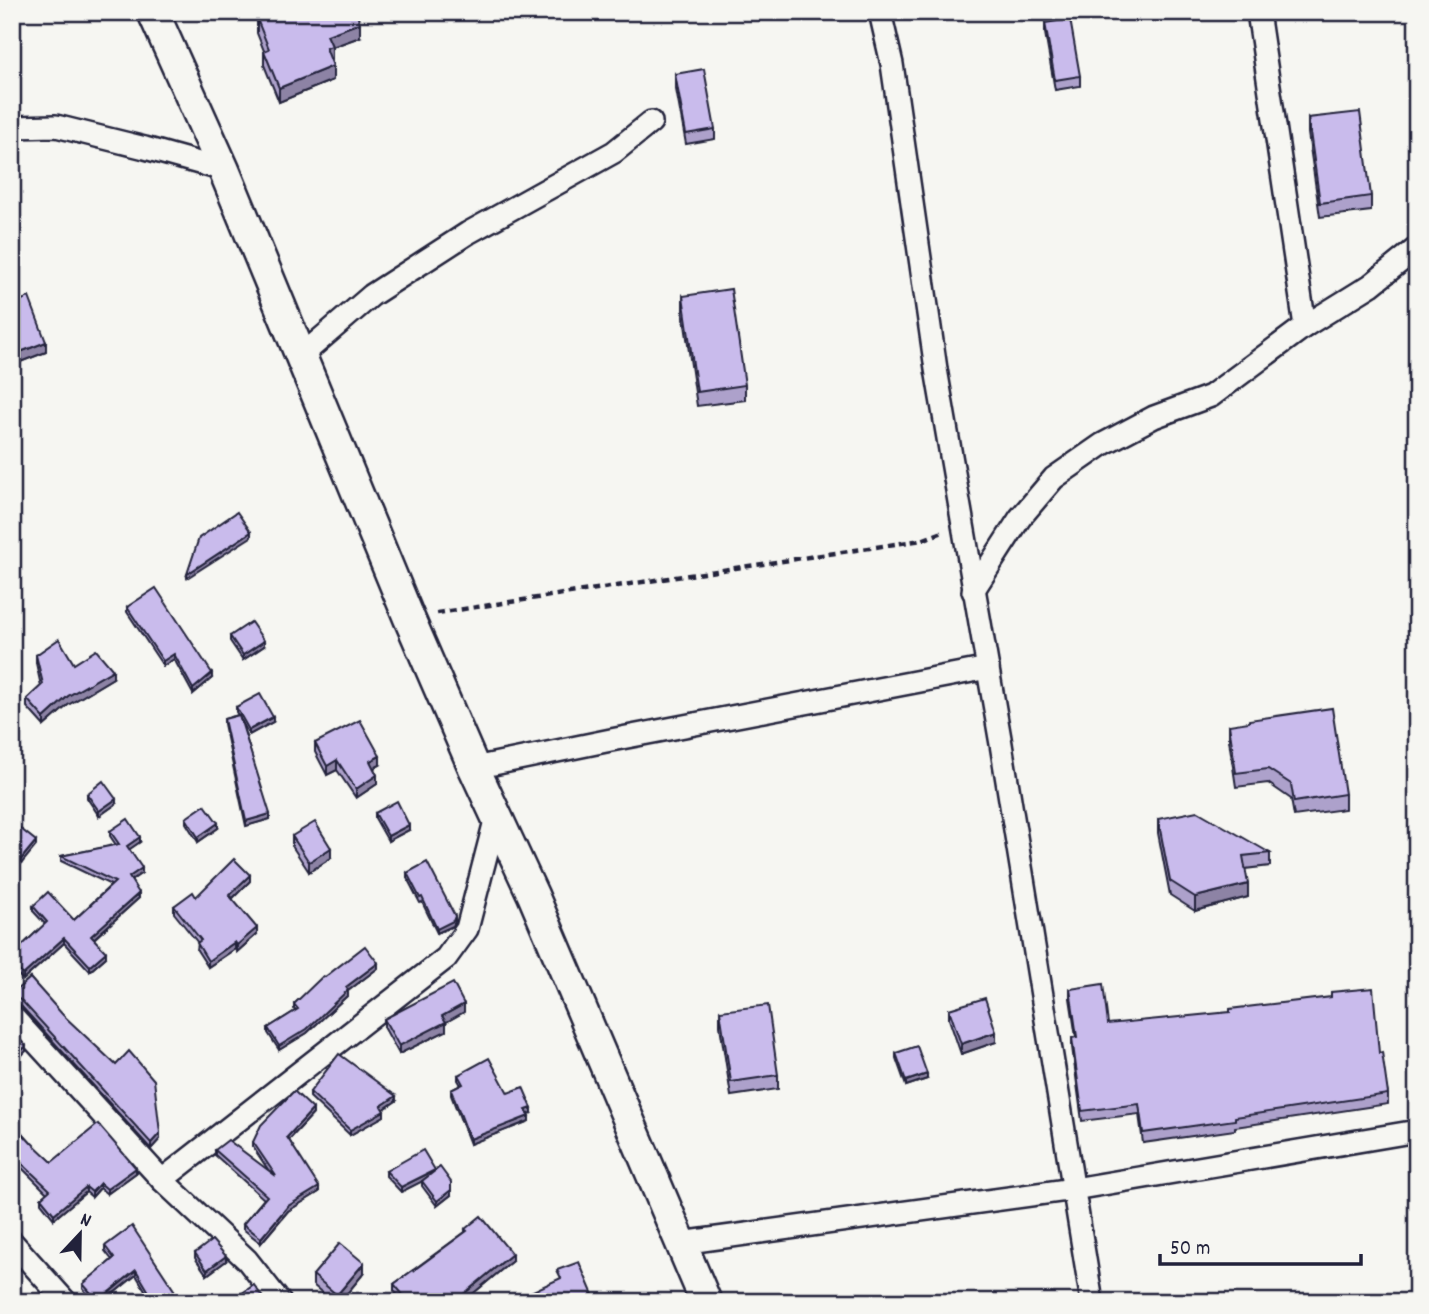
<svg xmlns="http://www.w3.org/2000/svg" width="1429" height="1314" font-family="Dekko,sans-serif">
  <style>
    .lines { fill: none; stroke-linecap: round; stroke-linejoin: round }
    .street-casing { stroke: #22223b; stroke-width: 26 }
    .secondary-casing { stroke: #22223b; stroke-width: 35 }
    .path { stroke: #22223b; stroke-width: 4.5; stroke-dasharray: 7 5; stroke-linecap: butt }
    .street { stroke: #f6f6f2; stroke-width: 21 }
    .secondary { stroke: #f6f6f2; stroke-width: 30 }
    .wall { fill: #ada1cb; stroke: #22223b; stroke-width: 2 }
    .shaded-wall { fill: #8d83a5; stroke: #22223b; stroke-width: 2 }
    .building { fill: #c9bbec; stroke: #22223b; stroke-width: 2 }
  </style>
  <rect width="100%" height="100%" fill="#f6f6f2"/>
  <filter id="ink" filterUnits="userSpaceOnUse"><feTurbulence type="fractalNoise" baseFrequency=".0143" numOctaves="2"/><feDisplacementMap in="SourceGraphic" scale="14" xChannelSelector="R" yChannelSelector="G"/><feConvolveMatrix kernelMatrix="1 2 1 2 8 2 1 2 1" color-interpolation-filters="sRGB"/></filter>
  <g filter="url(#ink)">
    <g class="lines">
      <defs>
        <g id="street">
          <polyline points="880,12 892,64 936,369 1001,744 1092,1302"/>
          <polyline points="1258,12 1305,326"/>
          <polyline points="12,127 56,126 145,148 224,170"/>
          <polyline points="301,356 372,295 468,233 614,152 651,122"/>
          <polyline points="973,591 1020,518 1054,478 1103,444 1154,417 1211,396 1305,326 1371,285 1417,248"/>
          <polyline points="474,768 611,740 988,668"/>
          <polyline points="12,1016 162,1180 247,1260 280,1302"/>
          <polyline points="162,1180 446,958 467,929 496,817"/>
          <polyline points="12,1242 66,1302"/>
          <polyline points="681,1243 1074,1189 1417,1131"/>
        </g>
        <polyline id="secondary" points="153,12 224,170 409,618 474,768 533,895 706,1302"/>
      </defs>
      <use href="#street" class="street-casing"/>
      <use href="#secondary" class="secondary-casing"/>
      <polyline class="path" points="437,613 922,540 943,532"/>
      <use href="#street" class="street"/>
      <use href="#secondary" class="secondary"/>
    </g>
    <g class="wall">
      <polygon points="308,15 360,37 332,47 332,59 330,60 333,80 279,102 264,65 264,51 257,33 257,19"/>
      <polygon points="1045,23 1080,76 1080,86 1055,90 1045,33"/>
      <polygon points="675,74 715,129 715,139 686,144 675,84"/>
      <polygon points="1308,118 1371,196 1371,211 1320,217 1308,133"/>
      <polygon points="683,296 745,385 745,400 697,406 683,311"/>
      <polygon points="12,304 46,352 15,364 12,356"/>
      <polygon points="127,607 212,678 193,694 174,659 163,666 127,612"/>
      <polygon points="230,636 264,646 243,660 230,641"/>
      <polygon points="36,655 74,664 113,678 68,705 44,726 27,707 27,699 41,686 36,663"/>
      <polygon points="236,707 273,722 249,735 241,720 270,819 246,826 224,724 224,719 238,715 236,712"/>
      <polygon points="1229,725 1345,794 1345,809 1294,816 1291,799 1268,783 1236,787 1229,740"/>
      <polygon points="315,743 380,765 374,768 377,784 356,798 337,770 327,775 315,752"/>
      <polygon points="87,794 116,804 99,816 87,798"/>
      <polygon points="375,813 409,830 388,841 375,818"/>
      <polygon points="186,818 218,828 198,842 186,823"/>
      <polygon points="1158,819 1270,853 1270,866 1245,869 1248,897 1195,911 1170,895 1158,833"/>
      <polygon points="110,831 140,842 129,849 142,873 131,880 139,898 94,939 106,957 90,971 64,943 23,980 12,968 12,955 45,924 33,911 33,906 74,920 111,885 61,861 61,856 116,845 110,836"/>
      <polygon points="292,836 331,858 309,872 292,846"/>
      <polygon points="407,873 455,921 453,926 437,933 422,902 420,903 407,878"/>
      <polygon points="250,881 232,899 257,934 237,952 235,949 208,967 197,950 198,943 174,913 174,906 196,897"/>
      <polygon points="378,968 348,991 348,995 307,1033 279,1050 268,1033 268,1028 295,1011 294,1009 294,1004 325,977"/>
      <polygon points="30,978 160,1139 151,1149 22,1007 15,1003 12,1004 12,994"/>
      <polygon points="1070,989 1108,1024 1379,1053 1388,1094 1388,1104 1235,1127 1235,1130 1143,1143 1139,1114 1082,1121 1072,1047 1072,1038 1076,1037 1070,998"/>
      <polygon points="949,1009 996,1042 961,1054 949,1019"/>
      <polygon points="720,1011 778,1075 778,1089 731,1096 720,1026"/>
      <polygon points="464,1012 446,1022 446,1031 399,1054 384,1027 384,1019"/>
      <polygon points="896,1053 927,1079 906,1086 896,1058"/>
      <polygon points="458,1075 508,1093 532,1113 528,1114 529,1121 470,1144 451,1095 451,1090 461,1085 458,1080"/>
      <polygon points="310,1092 396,1101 383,1110 384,1116 350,1135 310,1097"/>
      <polygon points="313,1114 289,1140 319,1192 288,1211 261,1243 243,1229 243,1224 264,1199 215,1155 215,1150 269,1171 253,1147 253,1142"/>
      <polygon points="12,1122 31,1143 52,1162 136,1173 107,1194 100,1188 92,1197 86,1192 54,1219 41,1203 41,1198 47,1193 12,1158"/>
      <polygon points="386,1171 435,1171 451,1195 437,1206 422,1186 422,1181 401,1192 386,1176"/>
      <polygon points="465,1229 512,1261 463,1302 403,1302 394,1291 394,1284 465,1232"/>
      <polygon points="105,1246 176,1298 169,1302 152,1302 136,1275 103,1302 94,1302 83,1289 83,1284 112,1260 105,1251"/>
      <polygon points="195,1253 226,1261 207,1275 195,1258"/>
      <polygon points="364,1273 340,1302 333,1302 313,1285 313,1275"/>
    </g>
    <g class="shaded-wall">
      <polygon points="360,23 360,37 332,47 332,59 326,62 327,35"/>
      <polygon points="333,66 333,80 279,102 279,88"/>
      <polygon points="46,342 46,352 15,364 15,354"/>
      <polygon points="251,532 251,537 187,578 187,574"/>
      <polygon points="264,641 264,646 243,660 243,655"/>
      <polygon points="174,654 174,659 163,666 163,661"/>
      <polygon points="113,670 113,678 68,705 44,726 44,718 68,696"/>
      <polygon points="212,673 212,678 193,694 193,689"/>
      <polygon points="273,717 273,722 249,735 249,730"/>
      <polygon points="380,756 380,765 370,770 370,761"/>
      <polygon points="337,760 337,770 327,775 327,766"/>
      <polygon points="377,775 377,784 356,798 356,789"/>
      <polygon points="116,799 116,804 99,816 99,811"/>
      <polygon points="270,814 270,819 246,826 246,821"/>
      <polygon points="218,823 218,828 198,842 198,837"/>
      <polygon points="409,825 409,830 388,841 388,836"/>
      <polygon points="140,837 140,842 127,851 127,846"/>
      <polygon points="36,841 36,846 12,875 12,870"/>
      <polygon points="331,848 331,858 309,872 309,862"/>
      <polygon points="142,868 142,873 129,882 129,877"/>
      <polygon points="250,875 250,881 229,902 229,895"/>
      <polygon points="1248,884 1248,897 1195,911 1195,897"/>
      <polygon points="139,893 139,898 91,941 91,936"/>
      <polygon points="455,916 455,921 453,926 437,933 437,929"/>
      <polygon points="257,928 257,934 237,952 237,945"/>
      <polygon points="64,938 64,943 23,980 23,975"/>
      <polygon points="235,942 235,949 208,967 208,961"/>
      <polygon points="106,952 106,957 90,971 90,966"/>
      <polygon points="378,963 378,968 348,991 348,995 307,1033 279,1050 279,1046 346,987"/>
      <polygon points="464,1004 464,1012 443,1024 446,1022 446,1031 399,1054 399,1046 442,1016"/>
      <polygon points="996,1032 996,1042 961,1054 961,1044"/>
      <polygon points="26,1046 26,1051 12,1065 12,1060"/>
      <polygon points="927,1074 927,1079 906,1086 906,1081"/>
      <polygon points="396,1096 396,1101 381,1111 381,1106"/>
      <polygon points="532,1108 532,1113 526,1115 526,1110"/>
      <polygon points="313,1109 313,1114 287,1142 287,1137"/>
      <polygon points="384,1111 384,1116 350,1135 350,1130"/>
      <polygon points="529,1116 529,1121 470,1144 470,1139"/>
      <polygon points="160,1133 160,1139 151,1149 151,1143"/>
      <polygon points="136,1168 136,1173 107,1194 107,1189"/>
      <polygon points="435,1170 435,1175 401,1192 401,1187"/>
      <polygon points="100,1183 100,1188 92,1197 92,1192"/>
      <polygon points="86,1187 86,1192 54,1219 54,1214"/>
      <polygon points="319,1187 319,1192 288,1211 261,1243 261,1238 288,1206"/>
      <polygon points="451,1190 451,1195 437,1206 437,1201"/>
      <polygon points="512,1254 512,1261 463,1302 454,1302"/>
      <polygon points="226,1256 226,1261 207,1275 207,1270"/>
      <polygon points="364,1263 364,1273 340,1302 337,1302 337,1295"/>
      <polygon points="136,1270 136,1275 103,1302 98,1302"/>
      <polygon points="176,1293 176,1298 169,1302 162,1302"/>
    </g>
    <g class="building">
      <polygon points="276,12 307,12 308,15 316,12 356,12 360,23 327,35 332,46 326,48 333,66 279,88 264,51 269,49 257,19"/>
      <polygon points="1070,19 1080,76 1055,80 1045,23"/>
      <polygon points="704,69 715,129 686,134 675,74"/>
      <polygon points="1360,112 1371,196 1320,203 1308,118"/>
      <polygon points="731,289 745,385 697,392 683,296"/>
      <polygon points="29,297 46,342 15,354 12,347 12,304"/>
      <polygon points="237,512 251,532 187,574 199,538"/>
      <polygon points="156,588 212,673 193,689 174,654 163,661 127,607"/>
      <polygon points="251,622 264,641 243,655 230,636"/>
      <polygon points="59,639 74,664 96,650 113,670 68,696 44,718 27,699 43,684 36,655"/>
      <polygon points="260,694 273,717 249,730 236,707"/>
      <polygon points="1332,708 1345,794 1294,802 1291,784 1268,769 1236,773 1229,725 1249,722 1249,720"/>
      <polygon points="239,715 270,814 246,821 224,719"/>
      <polygon points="360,720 380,756 370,761 377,775 356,789 337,760 327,766 315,743"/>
      <polygon points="103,781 116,799 99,811 87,794"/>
      <polygon points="397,801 409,825 388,836 375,813"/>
      <polygon points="205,805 218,823 198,837 186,818"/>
      <polygon points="1197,811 1270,853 1243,856 1248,884 1195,897 1170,881 1158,819"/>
      <polygon points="128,819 140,837 127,846 142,868 129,877 139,893 91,936 106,952 90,966 64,938 23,975 12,963 12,955 47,922 33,906 48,892 74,920 115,882 61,856 119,844 110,831"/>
      <polygon points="12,822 36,841 12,870"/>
      <polygon points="315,822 331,848 309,862 292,836"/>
      <polygon points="234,859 250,875 229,895 257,928 237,945 235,942 208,961 197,943 201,940 174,906 193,892 196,897"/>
      <polygon points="427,862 455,916 453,921 437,929 422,897 420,898 407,873"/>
      <polygon points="365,946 378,963 346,987 348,990 307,1029 279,1046 268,1028 298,1009 294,1004 323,976 325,977"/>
      <polygon points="30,978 63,1015 116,1065 129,1051 154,1080 160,1133 151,1143 22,1001 15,997 12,997 12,994"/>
      <polygon points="453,983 464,1004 442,1016 446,1022 399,1046 384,1019"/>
      <polygon points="1103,984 1108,1024 1230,1012 1230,1009 1331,997 1331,992 1373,988 1379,1053 1382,1052 1388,1094 1235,1117 1235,1120 1143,1133 1139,1104 1082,1111 1072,1038 1077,1037 1070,989"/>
      <polygon points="985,998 996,1032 961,1044 949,1009"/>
      <polygon points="768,1005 778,1075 731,1082 720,1011"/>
      <polygon points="12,1031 26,1046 12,1060"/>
      <polygon points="917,1046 927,1074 906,1081 896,1053"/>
      <polygon points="339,1054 396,1096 381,1106 384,1111 350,1130 310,1092"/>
      <polygon points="489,1058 508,1093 523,1087 532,1108 526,1110 529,1116 470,1139 451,1090 463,1084 458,1075"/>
      <polygon points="294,1091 313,1109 287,1137 319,1187 288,1206 261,1238 243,1224 267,1196 215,1150 228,1140 276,1176 253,1142 261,1125"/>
      <polygon points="12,1122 31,1143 32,1143 52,1162 98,1124 136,1168 107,1189 100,1183 92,1192 86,1187 54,1214 41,1198 50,1190 12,1154"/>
      <polygon points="423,1150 435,1170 401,1187 386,1171"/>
      <polygon points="440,1167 451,1182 451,1190 437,1201 422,1181"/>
      <polygon points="481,1216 512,1254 454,1302 409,1302 394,1284 413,1270 415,1272 414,1270 467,1231 465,1229"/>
      <polygon points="132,1226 176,1293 162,1302 155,1302 136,1270 98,1301 83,1284 114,1258 105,1246"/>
      <polygon points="212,1240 226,1256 207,1270 195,1253"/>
      <polygon points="340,1243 364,1263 337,1295 313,1275"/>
      <polygon points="579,1262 596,1302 519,1302 518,1298 561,1278 557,1270"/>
      <polygon points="254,1285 266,1302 237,1302 235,1298"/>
    </g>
  </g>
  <rect width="1429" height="1314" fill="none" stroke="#f6f6f2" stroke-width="42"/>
  <rect x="21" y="21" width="1387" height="1272" fill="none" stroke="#22223b" stroke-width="2.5" filter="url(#ink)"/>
  <g transform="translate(80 1234) rotate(22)" stroke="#f6f6f2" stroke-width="5" paint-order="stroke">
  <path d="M0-5L12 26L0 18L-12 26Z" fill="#22223b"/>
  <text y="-10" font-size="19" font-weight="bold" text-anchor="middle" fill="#22223b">N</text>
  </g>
  <path d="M1160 1254v10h201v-10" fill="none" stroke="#22223b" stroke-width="3.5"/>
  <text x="1170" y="1254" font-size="21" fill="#22223b" stroke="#f6f6f2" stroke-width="5" paint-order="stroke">50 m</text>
</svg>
